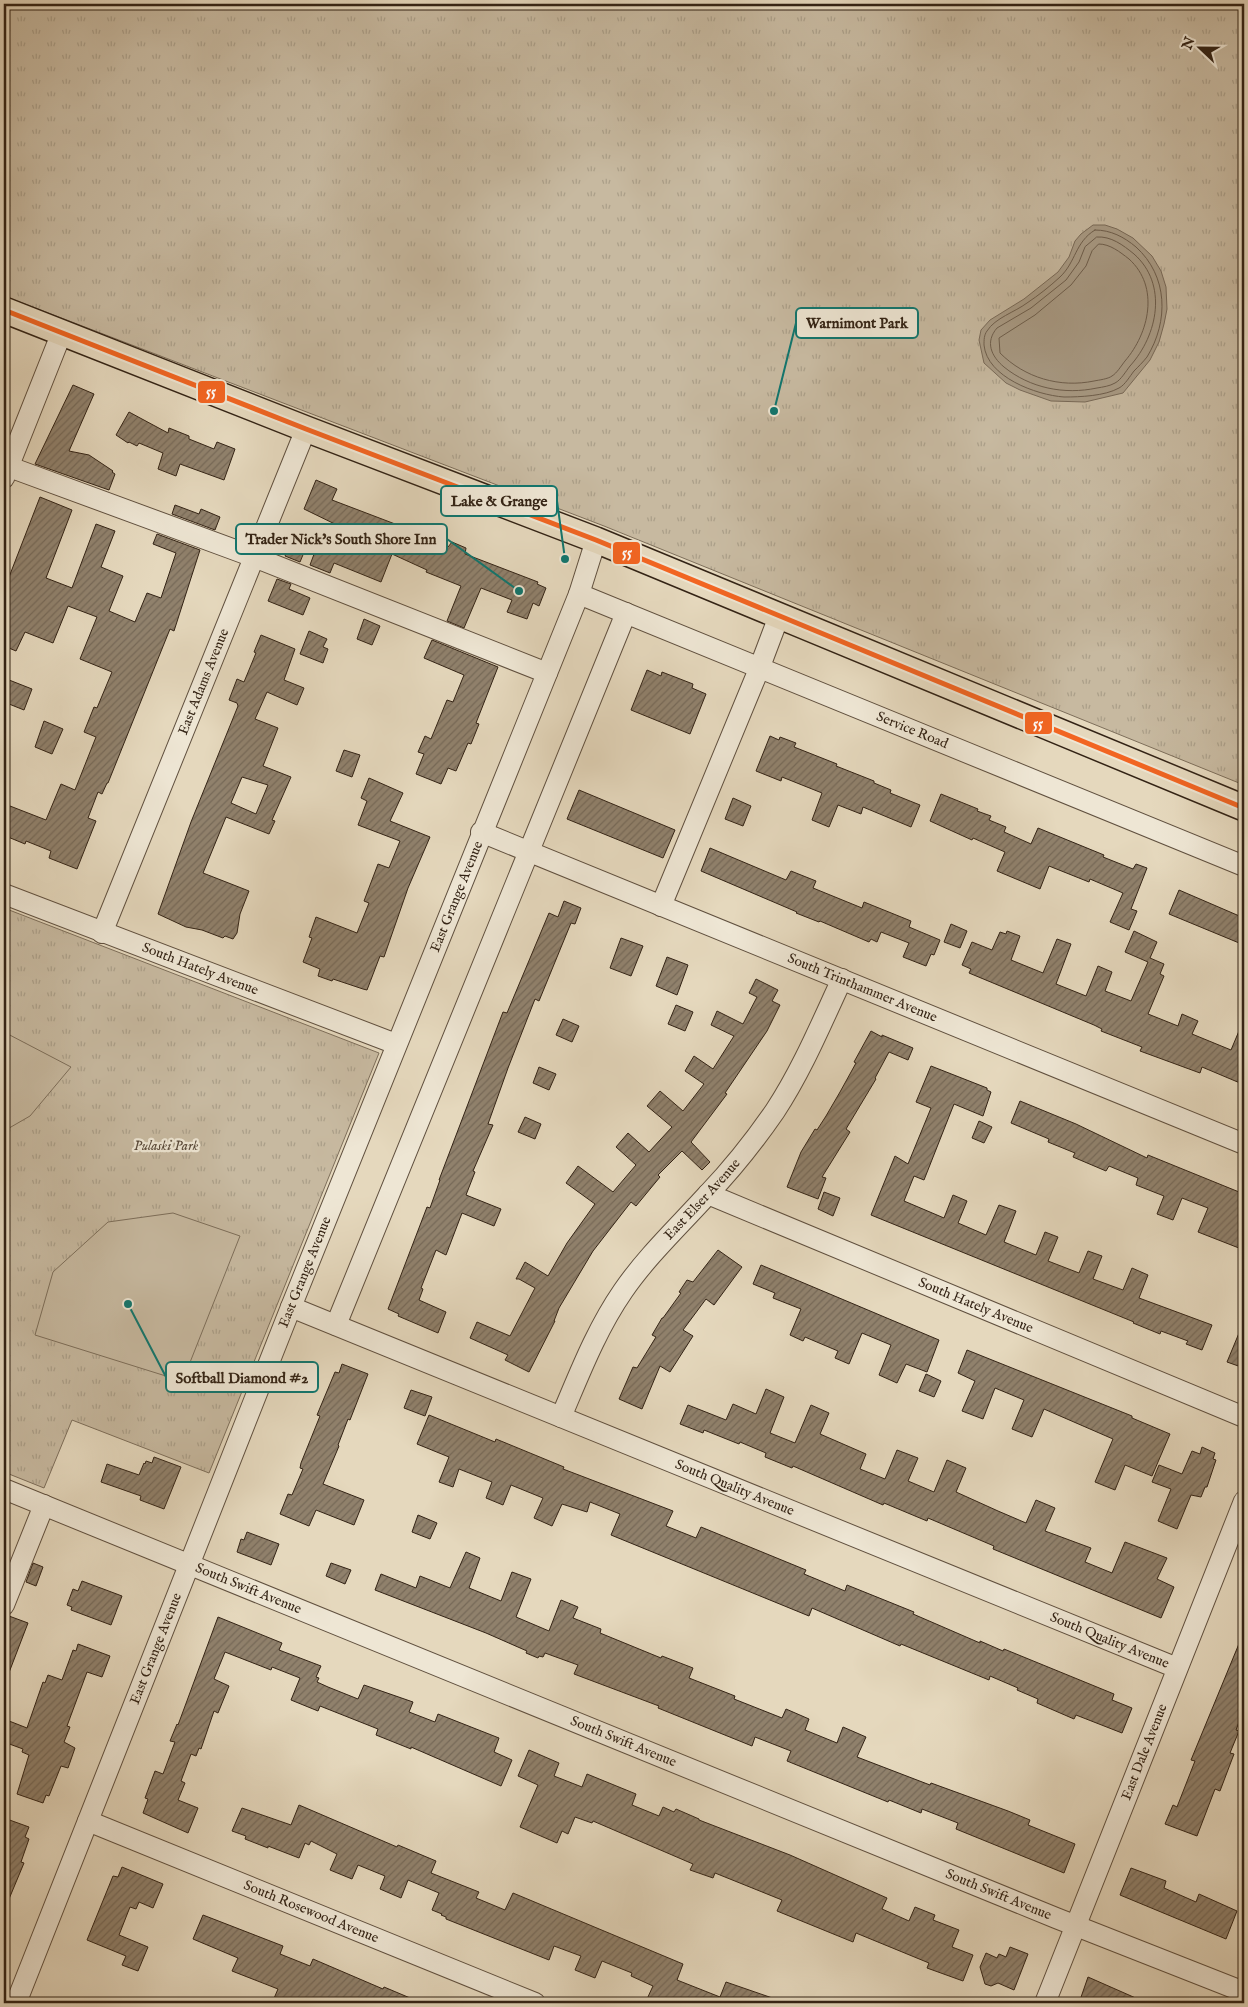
<svg xmlns="http://www.w3.org/2000/svg" width="1248" height="2007" font-family="'IM FELL English',serif">
  <style>
    .park { fill: url(#park-tufts); stroke: #7d6e5a }
    .garden { fill: #c7b9a0; stroke: #7d6e5a }
    .water { fill: #a89a84; stroke: #796a58 }
    .lines { fill: none; stroke-linecap: round; stroke-linejoin: round }
    .shore { stroke: #6e5e4c; stroke-width: 1 }
    .building { fill: url(#building-hatch); stroke: #332315; fill-rule: evenodd }
    .minor-casing { stroke: #60503f; stroke-width: 22 }
    .major-casing { stroke: #332315; stroke-width: 28 }
    .minor { stroke: #eee6d4; stroke-width: 20 }
    .major { stroke: #e5d8bd; stroke-width: 25 }
    .bus-1-casing { stroke: #eee6d4; stroke-width: 9 }
    .bus-1 { stroke: #f26522; stroke-width: 5 }
    .labels { text-anchor: middle; dominant-baseline: central; stroke-width: 4.5; stroke-linejoin: round; paint-order: stroke }
    .street-label { font-size: 14px; fill: #332315; stroke: #eee6d4 }
    .park-label { font-size: 14px; font-style: italic; fill: #584838; stroke: #eee6d4 }
    .leader { fill: none; stroke: #0f766e; stroke-width: 2 }
    .callout-dot { fill: #0f766e; stroke: #eee6d4; stroke-width: 2 }
    .callout { fill: #eee6d4; stroke: #0f766e; stroke-width: 2 }
    .callout-label { font-size: 15px; text-anchor: middle; font-weight: bold; fill: #332315 }
    .line-badge { stroke: #eee6d4; stroke-width: 2 }
    .badge-label { font-size: 14px; text-anchor: middle; font-weight: bold; fill: #fff }
  </style>
  <defs>
    <pattern id="park-tufts" width="24" height="20" patternUnits="userSpaceOnUse" patternTransform="scale(1.25)"><rect width="24" height="20" fill="#c7b9a0"/><path d="M3 7l-1-3M5 7V3M7 7l1-3M15 17l-1-3M17 17v-4M19 17l1-3" fill="none" stroke="#ab9f89"/></pattern>
    <pattern id="building-hatch" width="6" height="6" patternUnits="userSpaceOnUse" patternTransform="scale(1.25)"><rect width="6" height="6" fill="#90816c"/><path d="M-1 1l2-2M0 6l6-6M5 7l2-2" fill="none" stroke="#766958"/></pattern>
  </defs>
  <rect width="100%" height="100%" fill="#e5d8bd"/>
  <filter id="stains"><feTurbulence type="fractalNoise" baseFrequency=".004" numOctaves="4"/><feColorMatrix values="0 0 0 0 .2 0 0 0 0 .09 0 0 0 0 .02 0 0 0 .5 -.17"/></filter>
  <radialGradient id="worn" r=".72"><stop offset=".6" stop-color="#630" stop-opacity="0"/><stop offset="1" stop-color="#630" stop-opacity=".3"/></radialGradient>
  <g class="park">
    <polygon points="4,4 1244,4 1244,785 604,526 4,296"/>
    <polygon points="4,908 379,1053 209,1473 72,1420 44,1488 4,1472"/>
  </g>
  <g class="garden">
    <polygon points="4,1032 71,1067 30,1116 4,1131"/>
    <polygon points="173,1213 240,1236 187,1370 169,1377 35,1335 53,1272 108,1222"/>
  </g>
  <polygon class="water" points="1093,225 1105,225 1117,229 1133,238 1152,256 1161,271 1166,287 1167,309 1164,324 1159,342 1150,360 1123,393 1085,402 1051,401 1020,390 1006,383 984,363 979,340 981,330 990,320 1024,299 1058,272 1069,257 1075,241 1081,234"/>
  <g class="lines">
    <g class="shore">
      <path d="M1095,230C1111,230 1124,237 1136,247C1168,276 1169,321 1147,357C1143,362 1138,367 1134,371C1130,376 1125,385 1119,388C1105,396 1080,397 1064,397C1036,395 987,377 984,345C984,340 984,335 987,331C995,318 1015,312 1027,303C1039,295 1049,287 1060,277C1076,262 1075,242 1095,230Z"/>
      <path d="M1097,237C1111,236 1123,245 1134,254C1168,284 1158,335 1130,366C1126,371 1121,380 1115,383C1110,386 1103,387 1097,388C1064,395 1030,388 1004,367C991,356 985,342 997,328L1031,308L1066,280L1079,262L1085,247Z"/>
      <path d="M1099,244C1110,244 1120,252 1129,259C1160,287 1149,333 1125,361C1121,366 1117,373 1112,376C1108,379 1099,380 1094,381C1060,388 1025,378 1000,353L999,338L1035,315L1071,285L1086,266L1092,251Z"/>
    </g>
  </g>
  <g class="building">
    <polygon points="73,385 94,394 69,451 89,455 113,471 112,472 115,474 109,490 35,464"/>
    <polygon points="129,412 168,433 169,428 189,436 189,439 214,449 217,442 235,449 224,480 180,464 176,476 158,469 163,453 139,443 137,446 129,442 128,443 116,435"/>
    <polygon points="316,480 337,489 332,500 403,527 402,530 448,547 452,542 466,548 465,554 538,582 537,584 546,588 539,606 533,603 527,619 507,612 512,600 481,588 464,628 447,621 461,586 426,572 427,570 392,554 381,582 334,563 330,573 310,565 317,546 331,552 341,527 304,509"/>
    <polygon points="40,497 72,510 46,578 72,588 96,524 115,531 101,567 123,576 109,611 135,622 147,593 161,598 176,553 153,544 157,534 200,550 174,631 170,629 108,783 107,783 102,794 98,792 88,818 96,821 77,869 49,858 51,851 26,841 25,844 8,837 9,834 4,832 4,822 10,806 46,820 61,784 75,790 96,737 84,732 94,707 97,708 112,672 80,659 97,617 68,606 53,643 25,632 16,651 4,646 4,590"/>
    <polygon points="175,505 199,514 201,509 220,517 215,530 172,514"/>
    <polygon points="290,544 305,550 300,562 285,556"/>
    <polygon points="277,579 291,584 289,589 310,598 303,615 268,601"/>
    <polygon points="364,619 380,626 372,645 357,639"/>
    <polygon points="309,631 327,639 323,647 328,649 323,663 300,654"/>
    <path d="M261,635L295,649L284,680L304,688L297,705L267,692L255,719L278,728L263,766L291,777L272,820L275,821L269,834L226,817L203,873L249,891L240,914L237,933L233,939L225,936L223,938L202,930L186,927L158,914L191,822L238,706L237,703L229,700L237,679L244,682L256,653L254,652ZM242,777L268,785L256,814L231,803Z"/>
    <polygon points="432,640 498,667 476,723 479,724 471,744 468,743 456,771 448,768 441,784 416,774 424,754 418,752 425,736 431,739 447,700 453,702 464,675 424,658"/>
    <polygon points="647,670 661,676 662,672 693,684 692,688 706,694 690,734 631,710"/>
    <polygon points="4,678 32,689 24,710 4,702"/>
    <polygon points="44,721 63,729 52,754 35,747"/>
    <polygon points="770,736 779,740 780,737 796,743 794,747 837,764 836,766 874,781 874,783 891,790 890,793 920,805 911,827 863,807 861,814 838,805 829,827 812,820 822,793 782,777 781,781 756,771"/>
    <polygon points="344,750 360,755 352,777 336,771"/>
    <polygon points="369,778 403,793 390,821 430,837 408,888 384,957 380,956 367,990 363,989 333,979 332,981 318,976 320,969 303,962 312,938 309,937 316,917 357,933 369,903 364,901 378,864 389,868 400,841 358,825 367,801 361,798"/>
    <polygon points="579,790 675,830 663,858 567,819"/>
    <polygon points="941,794 978,809 977,811 991,816 989,820 1006,827 1004,832 1031,844 1038,828 1104,855 1103,857 1133,869 1136,864 1147,868 1131,909 1137,911 1129,930 1110,922 1123,893 1090,879 1089,882 1049,866 1040,889 997,871 1005,852 973,838 972,840 930,821"/>
    <polygon points="733,798 751,806 743,826 725,819"/>
    <polygon points="710,848 786,880 791,871 816,881 813,888 862,908 864,902 911,921 909,927 940,940 934,955 931,954 926,966 903,957 909,943 881,932 877,942 871,939 869,942 820,921 819,922 796,913 797,912 701,871"/>
    <polygon points="1179,890 1244,918 1244,945 1169,914"/>
    <polygon points="564,901 581,908 575,924 571,923 539,1001 535,999 508,1068 488,1124 493,1125 473,1171 475,1172 466,1195 501,1209 494,1226 462,1213 446,1255 436,1250 421,1288 423,1289 419,1300 446,1312 438,1333 398,1316 399,1314 388,1309 427,1207 430,1208 440,1180 439,1180 503,1012 507,1013 549,913 558,917"/>
    <polygon points="951,924 967,931 960,948 944,942"/>
    <polygon points="1007,931 1020,936 1011,960 1043,973 1057,939 1071,944 1056,984 1086,996 1098,966 1112,972 1105,991 1131,1001 1148,962 1125,952 1134,931 1157,942 1150,958 1164,964 1160,974 1164,976 1148,1014 1178,1026 1182,1014 1198,1021 1192,1034 1231,1050 1244,1019 1244,1072 1240,1083 1202,1067 1200,1073 1140,1051 1142,1047 1101,1031 1102,1029 1094,1025 969,973 971,969 962,965 972,942 992,950 1000,932 1006,934"/>
    <polygon points="621,938 643,946 631,976 610,968"/>
    <polygon points="667,957 688,965 677,995 656,986"/>
    <polygon points="756,979 778,990 772,1001 780,1005 767,1031 725,1093 727,1094 691,1142 710,1162 702,1170 682,1151 658,1175 660,1177 636,1206 631,1202 593,1251 559,1308 554,1321 555,1321 529,1372 505,1360 508,1355 470,1338 477,1322 510,1336 535,1288 519,1279 516,1279 525,1262 548,1276 567,1243 595,1204 566,1183 578,1166 613,1192 636,1165 616,1147 628,1133 649,1152 672,1127 647,1106 660,1091 683,1111 704,1084 685,1071 694,1056 713,1069 734,1036 711,1025 717,1011 743,1024 757,997 749,993"/>
    <polygon points="676,1005 693,1012 685,1031 668,1024"/>
    <polygon points="563,1019 579,1026 572,1042 556,1035"/>
    <polygon points="871,1031 882,1037 882,1035 913,1048 908,1060 889,1052 875,1078 876,1079 846,1129 850,1132 822,1177 826,1178 818,1199 787,1187 801,1152 815,1129 817,1130 826,1116 840,1092 856,1063 854,1062"/>
    <polygon points="931,1066 987,1088 987,1090 991,1092 983,1116 954,1104 924,1180 914,1176 904,1201 944,1218 953,1195 967,1201 958,1223 986,1235 999,1205 1016,1211 1004,1242 1036,1255 1045,1232 1058,1237 1048,1261 1079,1273 1088,1251 1102,1256 1093,1279 1123,1290 1132,1268 1148,1275 1139,1298 1212,1325 1202,1350 1186,1344 1188,1341 1161,1331 1160,1334 1133,1323 1134,1322 871,1215 895,1156 908,1164 931,1108 916,1102"/>
    <polygon points="539,1067 556,1074 549,1090 533,1083"/>
    <polygon points="1020,1101 1076,1124 1147,1158 1148,1155 1244,1194 1244,1250 1198,1232 1208,1208 1182,1198 1173,1220 1157,1214 1164,1196 1136,1185 1138,1178 1109,1166 1106,1171 1073,1157 1075,1153 1048,1142 1049,1139 1011,1123"/>
    <polygon points="525,1117 541,1124 535,1139 518,1132"/>
    <polygon points="979,1121 992,1127 984,1143 972,1138"/>
    <polygon points="824,1192 840,1198 833,1216 818,1209"/>
    <polygon points="718,1250 742,1267 714,1305 706,1299 683,1330 693,1336 670,1372 660,1366 642,1409 619,1399 633,1367 637,1368 656,1337 652,1335 662,1318 663,1318 681,1293 679,1292 687,1280 693,1282"/>
    <polygon points="761,1265 939,1340 927,1372 906,1364 897,1383 879,1375 891,1345 862,1333 849,1364 835,1358 838,1351 805,1337 803,1341 790,1335 801,1309 773,1298 775,1293 753,1284"/>
    <polygon points="1244,1321 1244,1368 1227,1362"/>
    <polygon points="967,1350 1132,1416 1132,1418 1170,1434 1152,1476 1125,1465 1115,1490 1095,1482 1113,1439 1044,1409 1032,1437 1012,1429 1024,1400 995,1388 983,1419 962,1411 975,1381 958,1373"/>
    <polygon points="342,1364 368,1374 350,1420 348,1419 338,1445 339,1446 323,1484 364,1500 354,1525 316,1510 309,1526 280,1514 288,1494 292,1495 303,1469 300,1468 301,1463 320,1416 317,1415 335,1372 339,1373"/>
    <polygon points="926,1374 941,1381 934,1397 919,1391"/>
    <polygon points="766,1389 784,1397 770,1433 795,1443 811,1405 829,1413 820,1434 866,1454 860,1469 885,1479 897,1450 918,1458 908,1481 934,1492 947,1460 966,1468 956,1492 998,1511 1026,1523 1036,1500 1055,1508 1045,1531 1091,1548 1085,1562 1112,1573 1125,1542 1167,1558 1157,1579 1174,1587 1161,1618 993,1549 994,1546 928,1518 927,1521 884,1503 883,1505 793,1466 792,1468 765,1457 766,1453 740,1442 739,1444 704,1430 703,1433 680,1424 688,1405 726,1420 733,1404 756,1414"/>
    <polygon points="411,1390 432,1397 425,1416 404,1408"/>
    <polygon points="429,1415 495,1442 496,1439 564,1467 563,1469 673,1511 666,1526 696,1538 701,1527 806,1570 804,1574 845,1591 847,1585 914,1612 913,1614 980,1643 980,1641 1003,1651 1004,1649 1114,1694 1112,1700 1132,1708 1122,1733 1076,1715 1074,1719 1037,1703 1038,1699 1017,1690 1018,1688 990,1676 989,1680 901,1644 900,1646 812,1608 809,1616 611,1535 620,1514 590,1502 587,1512 562,1504 552,1526 534,1518 543,1498 511,1485 503,1505 486,1498 492,1482 459,1469 453,1487 439,1482 449,1457 417,1444"/>
    <polygon points="1202,1447 1215,1453 1213,1459 1216,1460 1207,1487 1205,1487 1201,1497 1191,1495 1177,1529 1158,1521 1171,1489 1152,1482 1159,1465 1182,1474 1192,1451 1200,1454"/>
    <polygon points="154,1457 181,1467 164,1509 140,1500 141,1496 101,1482 107,1464 139,1475 144,1463 145,1464 146,1461 152,1463"/>
    <polygon points="418,1515 437,1523 430,1539 412,1532"/>
    <polygon points="247,1532 279,1544 271,1565 237,1552 241,1539 244,1540"/>
    <polygon points="466,1552 480,1558 469,1588 501,1601 512,1572 531,1579 516,1617 549,1631 561,1600 578,1607 573,1618 601,1629 600,1633 661,1658 662,1656 693,1668 689,1678 735,1696 734,1699 782,1718 786,1709 809,1719 805,1730 837,1743 843,1727 866,1737 857,1757 930,1785 931,1783 1008,1811 1030,1820 1028,1825 1075,1844 1064,1873 956,1829 958,1823 922,1809 921,1813 889,1800 888,1802 787,1761 791,1751 755,1737 752,1746 658,1708 659,1706 574,1674 578,1665 545,1653 543,1657 539,1656 538,1658 526,1653 527,1651 486,1633 375,1590 381,1574 416,1588 420,1576 450,1588"/>
    <polygon points="33,1563 43,1567 36,1586 26,1582"/>
    <polygon points="331,1563 351,1570 345,1584 326,1576"/>
    <polygon points="82,1581 122,1596 111,1625 71,1610 72,1607 67,1605 73,1589 78,1591"/>
    <polygon points="9,1616 28,1623 5,1683 4,1617"/>
    <polygon points="218,1617 282,1643 279,1650 321,1666 316,1677 319,1678 317,1682 328,1687 358,1699 364,1685 413,1702 409,1712 435,1722 438,1714 499,1738 494,1752 512,1760 501,1786 411,1747 411,1749 376,1735 378,1729 320,1706 318,1711 291,1700 300,1678 272,1667 271,1670 225,1652 214,1679 229,1686 218,1713 214,1711 201,1749 199,1748 196,1756 191,1754 181,1781 185,1783 178,1800 198,1808 188,1833 143,1813 148,1799 145,1798 155,1771 163,1774 175,1742 170,1741 177,1724 178,1725"/>
    <polygon points="1243,1634 1244,1634 1244,1709 1236,1730 1239,1731 1230,1753 1234,1754 1220,1791 1215,1789 1197,1836 1165,1824 1173,1805 1177,1807 1195,1761 1191,1760"/>
    <polygon points="78,1644 110,1656 102,1677 87,1672 67,1726 70,1727 64,1742 75,1748 68,1768 61,1766 49,1796 46,1795 43,1803 17,1794 29,1755 22,1752 23,1749 4,1742 4,1719 27,1728 43,1682 45,1683 48,1675 62,1680 73,1650 76,1651"/>
    <polygon points="529,1750 559,1763 554,1776 582,1787 587,1774 636,1794 632,1805 659,1816 663,1807 674,1812 676,1809 699,1819 699,1820 790,1855 887,1898 882,1909 909,1921 915,1907 935,1915 933,1920 959,1930 952,1947 973,1955 963,1981 927,1968 929,1963 856,1933 853,1942 777,1911 782,1900 715,1873 713,1878 690,1870 693,1864 593,1821 592,1823 575,1817 568,1834 562,1831 557,1843 520,1827 538,1785 518,1776"/>
    <polygon points="299,1805 397,1847 398,1845 436,1861 431,1873 479,1892 476,1898 505,1910 513,1893 683,1964 677,1980 720,1997 726,1982 781,2001 781,2003 657,2003 647,1999 653,1986 631,1976 632,1973 602,1961 595,1978 575,1970 581,1956 554,1946 549,1960 446,1919 446,1917 441,1915 442,1914 432,1910 439,1893 408,1880 401,1898 380,1889 385,1876 358,1865 352,1879 330,1870 337,1854 311,1841 309,1845 305,1843 299,1858 268,1846 268,1848 245,1839 246,1836 232,1831 242,1808 291,1825"/>
    <polygon points="4,1818 29,1827 25,1837 29,1839 21,1862 24,1863 4,1911"/>
    <polygon points="122,1867 163,1884 153,1908 139,1902 136,1909 130,1907 119,1935 148,1947 138,1971 122,1965 126,1956 87,1940 113,1876 118,1877"/>
    <polygon points="1131,1868 1166,1881 1164,1888 1196,1902 1199,1894 1237,1911 1226,1939 1120,1895"/>
    <polygon points="203,1915 283,1946 280,1954 310,1966 313,1959 383,1989 384,1987 422,2003 272,2003 278,1989 232,1971 238,1958 193,1939"/>
    <polygon points="1010,1947 1028,1954 1014,1990 998,1983 991,1986 985,1984 980,1967 986,1953 997,1958 999,1954 1006,1957"/>
    <polygon points="1088,1977 1147,2003 1079,2003"/>
  </g>
  <g class="lines">
    <defs>
      <g id="minor">
        <polyline points="4,465 254,557 547,673"/>
        <polyline points="4,478 62,332"/>
        <path id="s1" d="M579,594L1244,866"/>
        <path id="s2" d="M481,832L1244,1144"/>
        <path id="s3" d="M4,894L396,1044"/>
        <polyline points="661,906 759,669 779,616"/>
        <path id="s4" d="M102,933L306,429"/>
        <path id="s5" d="M708,1194L1244,1417"/>
        <path id="s6" d="M291,1307L1177,1668"/>
        <polyline points="336,1325 626,613"/>
        <path id="s7" d="M561,1417C579,1375 596,1330 623,1291C647,1256 679,1226 708,1194C732,1169 755,1140 775,1111C802,1070 821,1024 842,979"/>
        <path id="s8" d="M4,1489L1056,1918L1244,1992"/>
        <polyline points="4,1605 44,1505"/>
        <path id="s9" d="M88,1821L535,2003"/>
        <path id="s10" d="M16,2003L291,1307L579,594L596,540"/>
        <path id="s11" d="M1045,2003L1244,1501"/>
      </g>
      <polyline id="major" points="4,310 306,429 596,540 1244,808"/>
    </defs>
    <use href="#minor" class="minor-casing"/>
    <use href="#major" class="major-casing"/>
    <use href="#minor" class="minor"/>
    <use href="#major" class="major"/>
    <defs>
      <polyline id="bus-1" points="4,310 306,429 596,540 1244,808"/>
    </defs>
    <use href="#bus-1" class="bus-1-casing"/>
    <use href="#bus-1" class="bus-1"/>
  </g>
  <g class="labels">
    <g class="street-label">
      <text stroke="none"><textPath href="#s4" startOffset="271">East Adams Avenue</textPath></text>
      <text stroke="none"><textPath href="#s1" startOffset="360">Service Road</textPath></text>
      <text stroke="none"><textPath href="#s10" startOffset="1191">East Grange Avenue</textPath></text>
      <text stroke="none"><textPath href="#s3" startOffset="210">South Hately Avenue</textPath></text>
      <text stroke="none"><textPath href="#s2" startOffset="412">South Trinthammer Avenue</textPath></text>
      <text stroke="none"><textPath href="#s7" startOffset="262">East Elser Avenue</textPath></text>
      <text stroke="none"><textPath href="#s10" startOffset="786">East Grange Avenue</textPath></text>
      <text stroke="none"><textPath href="#s5" startOffset="290">South Hately Avenue</textPath></text>
      <text stroke="none"><textPath href="#s6" startOffset="479">South Quality Avenue</textPath></text>
      <text stroke="none"><textPath href="#s8" startOffset="264">South Swift Avenue</textPath></text>
      <text stroke="none"><textPath href="#s6" startOffset="884">South Quality Avenue</textPath></text>
      <text stroke="none"><textPath href="#s10" startOffset="381">East Grange Avenue</textPath></text>
      <text stroke="none"><textPath href="#s8" startOffset="669">South Swift Avenue</textPath></text>
      <text stroke="none"><textPath href="#s11" startOffset="270">East Dale Avenue</textPath></text>
      <text stroke="none"><textPath href="#s8" startOffset="1074">South Swift Avenue</textPath></text>
      <text stroke="none"><textPath href="#s9" startOffset="241">South Rosewood Avenue</textPath></text>
    </g>
    <g class="park-label">
      <text x="166" y="1146">Pulaski Park</text>
    </g>
  </g>
  <path class="leader" d="M774 411L796 323M565 559L557 501M519 591L447 539M128 1304L166 1377"/>
  <g class="callout-dot">
    <circle cx="774" cy="411" r="5"/>
    <circle cx="565" cy="559" r="5"/>
    <circle cx="519" cy="591" r="5"/>
    <circle cx="128" cy="1304" r="5"/>
  </g>
  <g class="callout">
    <rect x="796" y="308" width="122" height="30" rx="5"/>
    <rect x="441" y="486" width="116" height="30" rx="5"/>
    <rect x="236" y="524" width="211" height="30" rx="5"/>
    <rect x="166" y="1362" width="152" height="30" rx="5"/>
  </g>
  <g class="callout-label">
    <text x="857" y="328">Warnimont Park</text>
    <text x="499" y="506">Lake &amp; Grange</text>
    <text x="341" y="544">Trader Nick's South Shore Inn</text>
    <text x="242" y="1383">Softball Diamond #2</text>
  </g>
  <g class="line-badge">
    <rect x="197" y="380" width="29" height="24" rx="5" fill="#f26522"/>
    <rect x="612" y="541" width="29" height="24" rx="5" fill="#f26522"/>
    <rect x="1024" y="711" width="29" height="24" rx="5" fill="#f26522"/>
  </g>
  <g class="badge-label">
    <text x="211" y="396">55</text>
    <text x="627" y="557">55</text>
    <text x="1038" y="728">55</text>
  </g>
  <rect width="1248" height="2007" fill="none" stroke="#e5d8bd" stroke-width="20"/>
  <rect x="5" y="5" width="1238" height="1997" fill="none" stroke="#332315" stroke-width="2.5"/>
  <rect x="10" y="10" width="1228" height="1987" fill="none" stroke="#332315"/>
  <g transform="translate(1200 48) rotate(292)" stroke="#eee6d4" stroke-width="4" paint-order="stroke">
  <path d="M0-4L9 19L0 12L-9 19Z" fill="#332315"/>
  <text y="-8" font-size="14" font-weight="bold" text-anchor="middle" fill="#332315">N</text>
  </g>
  <rect width="100%" height="100%" filter="url(#stains)"/>
  <rect width="100%" height="100%" fill="url(#worn)"/>
</svg>
